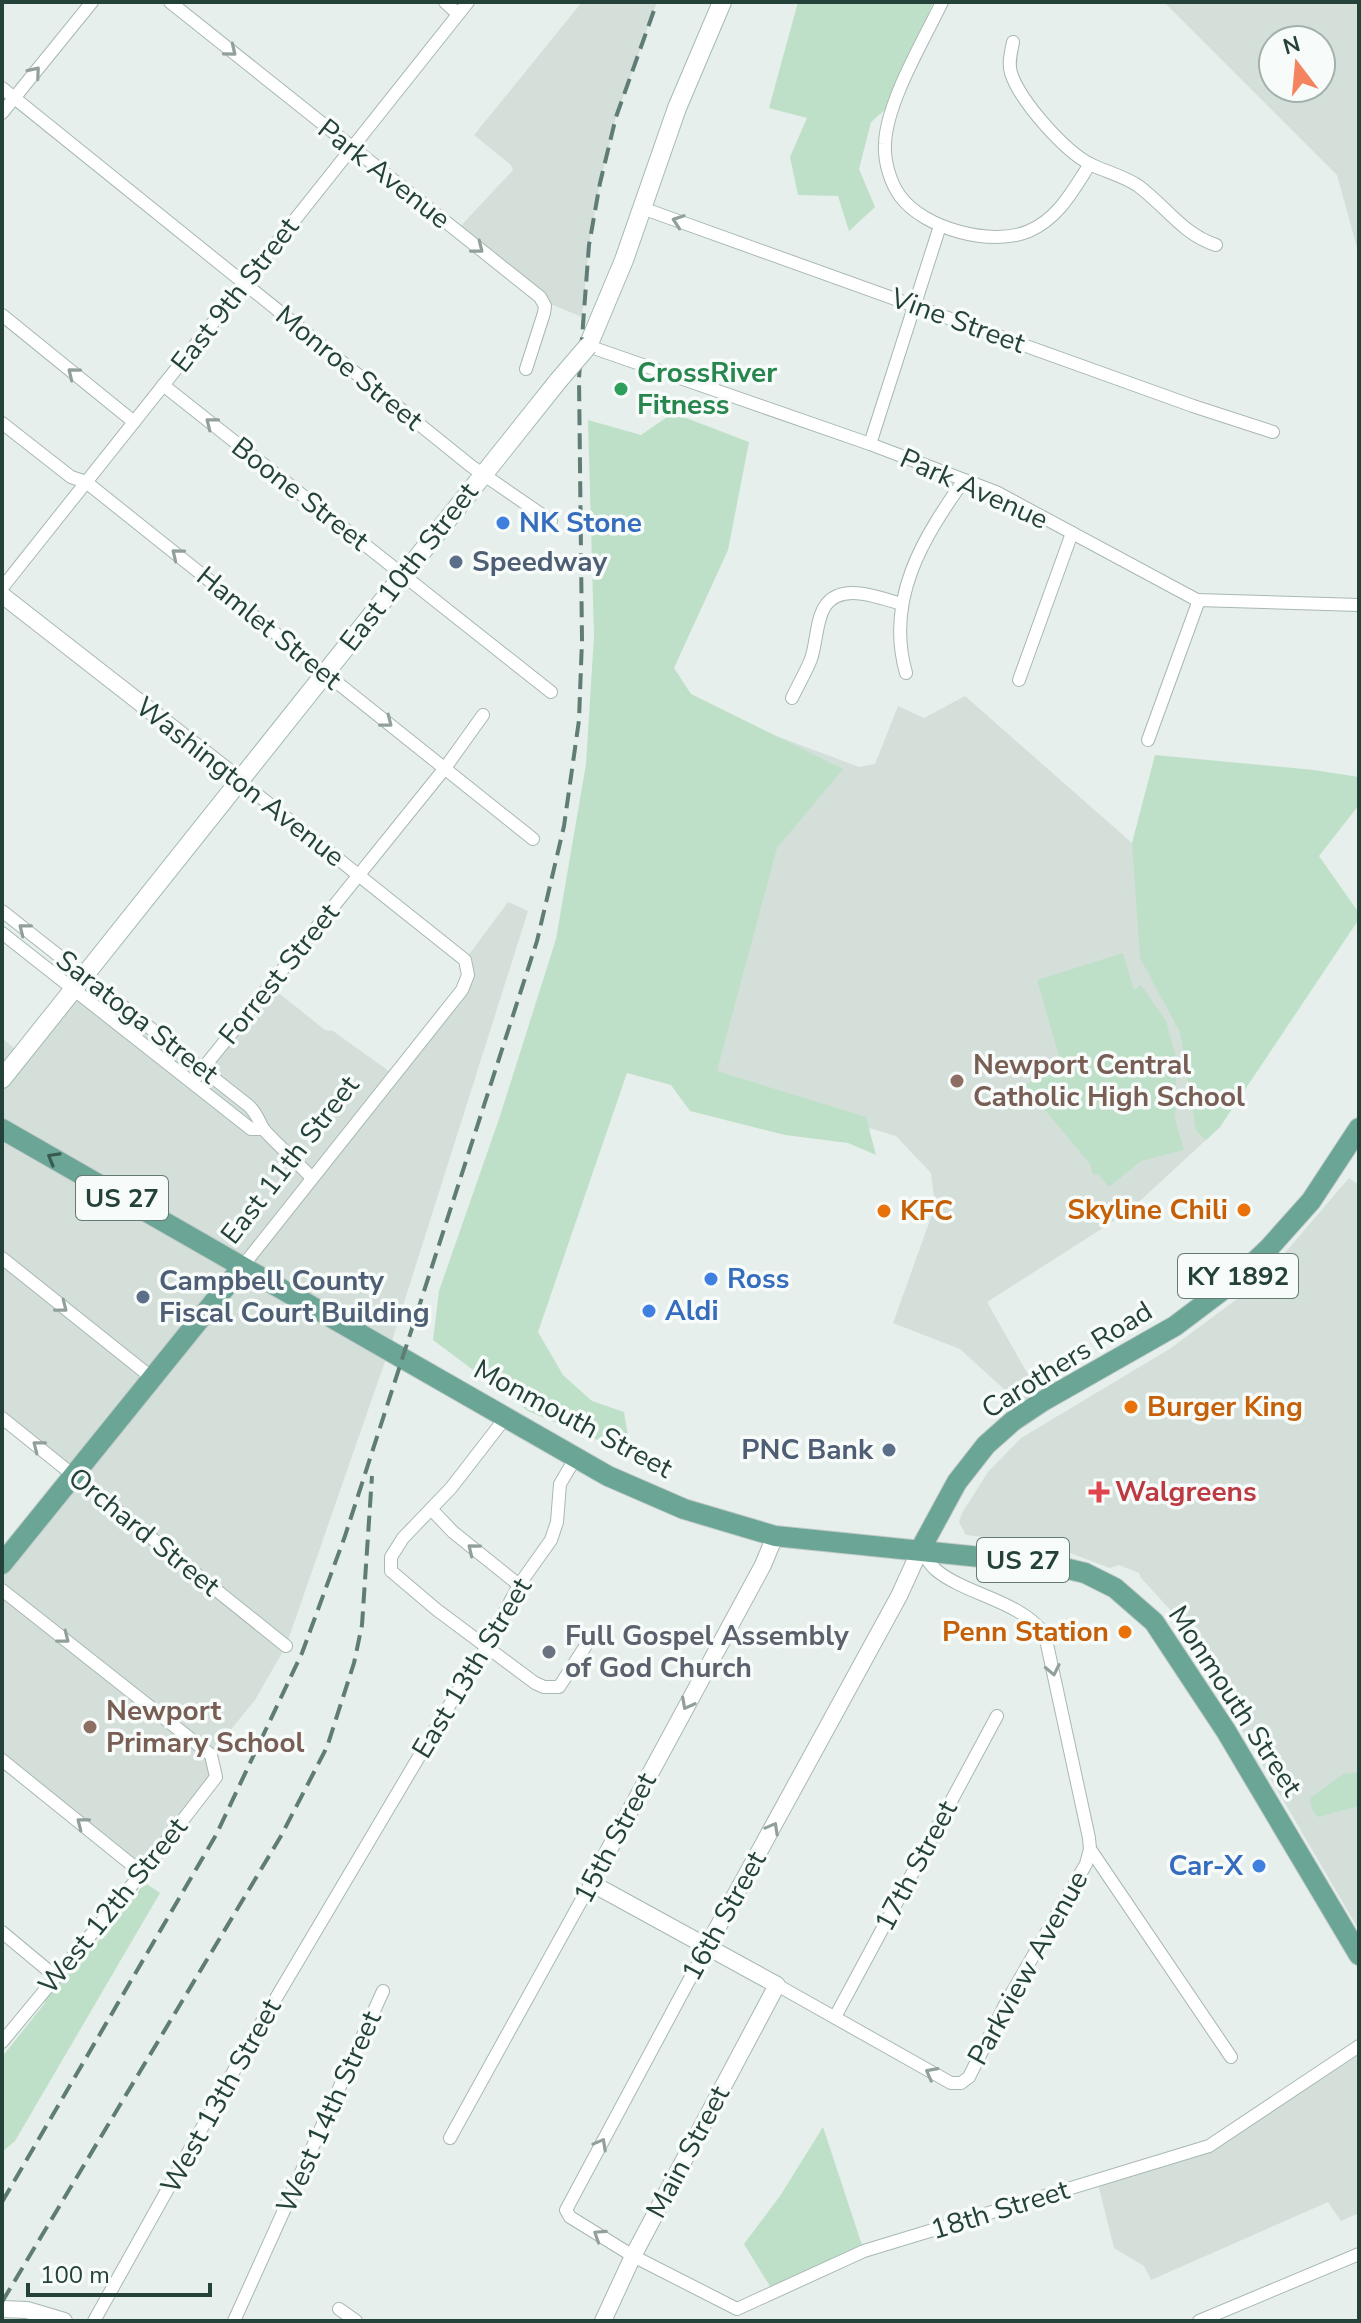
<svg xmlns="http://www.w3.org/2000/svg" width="1361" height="2323" font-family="'Nunito Sans',sans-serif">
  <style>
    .built { fill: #d4dfda; fill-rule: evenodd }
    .green { fill: #bfe0c8 }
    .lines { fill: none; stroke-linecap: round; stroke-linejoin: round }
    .minor-casing { stroke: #a8b8b2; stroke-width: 14 }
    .tertiary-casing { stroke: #a8b8b2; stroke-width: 18 }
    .secondary-casing { stroke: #a4bbb3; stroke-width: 20 }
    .primary-casing { stroke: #c2cac8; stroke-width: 22 }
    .minor { stroke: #fff; stroke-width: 12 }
    .tertiary { stroke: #fff; stroke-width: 16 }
    .secondary { stroke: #fff; stroke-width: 18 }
    .primary { stroke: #6aa596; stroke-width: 20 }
    .rail { stroke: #5f7d75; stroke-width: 4; stroke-dasharray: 16 8; stroke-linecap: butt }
    .secondary-bridge-casing { stroke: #a4bbb3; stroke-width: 20; stroke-linecap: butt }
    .secondary-bridge { stroke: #fff; stroke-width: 18 }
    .oneway { stroke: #92a09c }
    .oneway2 { stroke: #365b51 }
    .leisure-dot { fill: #2e9e5b; stroke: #f7fbf9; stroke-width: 3 }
    .shop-dot { fill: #3f7fe0; stroke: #f7fbf9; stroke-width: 3 }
    .service-dot { fill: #5c6f8a; stroke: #f7fbf9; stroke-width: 3 }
    .education-dot { fill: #8d6e63; stroke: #f7fbf9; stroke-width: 3 }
    .food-dot { fill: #e8710a; stroke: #f7fbf9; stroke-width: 3 }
    .health-dot { fill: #e0444e; stroke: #f7fbf9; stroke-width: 3 }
    .worship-dot { fill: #6b7280; stroke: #f7fbf9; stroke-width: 3 }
    .labels { text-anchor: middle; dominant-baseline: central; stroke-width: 7; stroke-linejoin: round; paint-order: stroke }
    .shield { fill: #f7fbf9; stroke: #637a73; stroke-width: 2 }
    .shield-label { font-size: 26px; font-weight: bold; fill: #24423a }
    .street-label { font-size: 28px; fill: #24423a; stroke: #f7fbf9 }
    .leisure-label { font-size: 28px; font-weight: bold; fill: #27864d; stroke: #f7fbf9; text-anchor: start }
    .shop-label { font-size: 28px; font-weight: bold; fill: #366cbe; stroke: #f7fbf9; text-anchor: start }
    .service-label { font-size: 28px; font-weight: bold; fill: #4e5e75; stroke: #f7fbf9; text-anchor: start }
    .education-label { font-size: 28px; font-weight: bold; fill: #785e54; stroke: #f7fbf9; text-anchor: start }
    .food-label { font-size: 28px; font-weight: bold; fill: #c56008; stroke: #f7fbf9; text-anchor: end }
    .health-label { font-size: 28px; font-weight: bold; fill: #be3a42; stroke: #f7fbf9; text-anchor: start }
    .worship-label { font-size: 28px; font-weight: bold; fill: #5b616d; stroke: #f7fbf9; text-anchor: start }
  </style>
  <rect width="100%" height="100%" fill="#e6efeb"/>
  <g class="built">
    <polygon points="582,2 657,2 616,117 600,183 589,245 582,317 543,301 456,231 513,170 511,165 474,135"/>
    <path d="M1164,2H1359V255L1337,175ZM1321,40V88H1273V40Z"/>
    <polygon points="602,670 859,767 875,764 898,706 924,718 965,696 1132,843 1220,1127 1128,1212 987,1302 1043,1401 1028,1411 960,1349 893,1323 935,1206 931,1173 896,1136 549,1034"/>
    <polygon points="508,902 528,911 389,1350 286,1646 255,1700 211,1754 216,1767 142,1873 2,1760 2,1564 73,1474 2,1418 2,1038 21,1054 85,976 203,1069 270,986 325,1030 333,1031 393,1074 462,990 465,960"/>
    <polygon points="1349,1178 1359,1185 1359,1930 1175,1615 1141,1578 1139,1573 1119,1565 1110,1568 1046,1544 966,1535 959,1522 962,1513 988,1472 1021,1438 1171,1348 1237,1299 1278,1261"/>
    <polygon points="1359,2046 1359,2213 1341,2221 1328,2202 1151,2280 1144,2266 1114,2248 1097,2180 1209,2146"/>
  </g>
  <g class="green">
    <polygon points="798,2 933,2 894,102 871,122 859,169 875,207 849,231 838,196 798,195 790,157 807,118 769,108"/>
    <polygon points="673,413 749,442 728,550 674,668 691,694 843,769 777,848 717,1071 866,1117 876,1155 848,1143 785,1135 690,1111 671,1085 627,1073 538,1332 563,1375 592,1401 624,1412 631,1454 528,1411 433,1340 439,1291 500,1116 556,939 586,764 594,636 588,420 641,435"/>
    <polygon points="1155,755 1314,770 1359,777 1359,805 1319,856 1359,913 1359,919 1220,1127 1206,1140 1196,1131 1180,1032 1140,958 1132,843"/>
    <polygon points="1123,953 1134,990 1141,985 1166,1021 1176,1057 1176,1110 1174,1116 1184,1150 1141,1161 1109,1187 1098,1174 1093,1175 1090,1164 1025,1086 1059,1056 1037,980"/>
    <polygon points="1359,1772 1359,1806 1318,1817 1312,1810 1310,1798 1343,1774"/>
    <polygon points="145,1883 160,1893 15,2141 2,2152 2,2057 45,2003 45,1996 87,1948 97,1943"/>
    <polygon points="823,2127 864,2251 774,2293 744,2244 780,2196"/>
  </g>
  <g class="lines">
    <defs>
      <g id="minor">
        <polyline points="170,2 540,297 545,306 544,313 526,369"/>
        <polyline points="445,2 458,14"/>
        <path d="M942,2C924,40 886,103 885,144C884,161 890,182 900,196C924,229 992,247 1029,231C1059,218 1073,190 1090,164"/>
        <path d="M1013,42C1011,53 1008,62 1011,73C1020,101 1065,152 1092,165C1107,172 1123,176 1137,185C1165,205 1182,234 1216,245"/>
        <polyline points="2,88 471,466 551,521"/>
        <polyline points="2,113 92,2"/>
        <polyline points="642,208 1193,406 1273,432"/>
        <polyline points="2,315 134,422"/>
        <polyline points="588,346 870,444 996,492 1197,600 1359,605"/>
        <polyline points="163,385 551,692"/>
        <polyline points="2,423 71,477 86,482 533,839"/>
        <polyline points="870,444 940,226"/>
        <polyline points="2,588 468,2"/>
        <path d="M906,673C885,599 923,538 964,480"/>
        <polyline points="1019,680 1072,533"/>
        <path d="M792,698C798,685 806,672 811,659C820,633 813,593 853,593C869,593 887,600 902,604"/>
        <polyline points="1148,740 1199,600"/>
        <polyline points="239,780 465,960 468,975 462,990 242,1267"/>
        <path d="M2,911L249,1106C260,1117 259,1125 266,1132C281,1148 297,1162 312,1178"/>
        <polyline points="2,933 251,1129 262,1129"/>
        <polyline points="192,1082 445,768 483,715"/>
        <polyline points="2,1258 151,1377"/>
        <polyline points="506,1417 451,1488 403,1538 391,1557 391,1571 437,1610 535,1683 544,1687 559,1687 592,1636"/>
        <polyline points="2,1418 286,1646"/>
        <polyline points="431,1509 453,1532 519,1585"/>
        <polyline points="2,1590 211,1755 216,1777 142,1873 2,2042"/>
        <polyline points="2,1760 142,1873"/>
        <polyline points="1090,1849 1231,2057"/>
        <polyline points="2,1932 56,1977"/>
        <polyline points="708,1945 566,2210 570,2217 633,2256 737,2309 864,2251 1209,2146 1359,2046"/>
        <path d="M777,1985L951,2083H961L969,2077L1005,2005L1086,1864L1090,1849L1089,1838L1045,1635C1022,1601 966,1595 936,1570C930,1565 925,1556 920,1550"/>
        <polyline points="835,2017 997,1716"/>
        <polyline points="450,2138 591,1883"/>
        <polyline points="339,2309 356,2321"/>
        <polyline points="94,2321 250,2042 465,1679 482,1655 519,1585 551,1540 557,1522 560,1484 576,1457"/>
        <polyline points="234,2321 383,1991"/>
        <polyline points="1199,2321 1359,2254"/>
      </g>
      <g id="tertiary">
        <polyline points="2,595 239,780"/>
        <polyline points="708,1945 899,1596 920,1550"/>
        <polyline points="2,2309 27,2310 64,2321"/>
        <polyline points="603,2321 633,2256 777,1985 591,1883 763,1565 775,1536"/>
      </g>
      <g id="secondary">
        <polyline points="588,346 624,260 677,108 722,2"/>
        <polyline points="2,1079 558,381"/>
      </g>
      <g id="primary">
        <polyline points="2,1129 608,1476 684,1509 775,1536 1048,1564 1085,1573 1115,1588 1154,1622 1226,1731 1359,1955"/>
        <polyline points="920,1550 957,1482 986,1445 1013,1421 1043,1401 1175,1326 1232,1283 1269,1248 1311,1201 1359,1128"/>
        <polyline points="2,1564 242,1267"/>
      </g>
    </defs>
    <use href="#minor" class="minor-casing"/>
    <use href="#tertiary" class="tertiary-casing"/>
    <use href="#secondary" class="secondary-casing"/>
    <use href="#primary" class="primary-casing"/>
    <use href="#minor" class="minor"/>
    <use href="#tertiary" class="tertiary"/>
    <use href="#secondary" class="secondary"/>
    <use href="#primary" class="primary"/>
    <g class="rail">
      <polyline points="2,2202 216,1835 302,1653 345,1536 537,941 564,826 579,720 582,640 579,378 589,245 600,183 616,117 657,2"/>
      <polyline points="2,2302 281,1836 327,1747 354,1663 362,1625 372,1476"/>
    </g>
    <defs>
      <polyline id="secondary-bridge" points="558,381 588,346"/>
    </defs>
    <use href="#secondary-bridge" class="secondary-bridge-casing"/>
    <use href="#secondary-bridge" class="secondary-bridge"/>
  </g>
  <defs><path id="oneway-chevron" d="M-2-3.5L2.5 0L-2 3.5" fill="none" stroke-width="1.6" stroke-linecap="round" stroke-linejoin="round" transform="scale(2)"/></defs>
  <g class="oneway">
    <use href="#oneway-chevron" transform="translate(231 51) rotate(39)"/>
    <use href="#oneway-chevron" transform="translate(35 72) rotate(-50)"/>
    <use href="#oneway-chevron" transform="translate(678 221) rotate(-161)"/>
    <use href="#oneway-chevron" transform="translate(478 248) rotate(38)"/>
    <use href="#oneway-chevron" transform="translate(73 373) rotate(-141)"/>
    <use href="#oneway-chevron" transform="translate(211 423) rotate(-142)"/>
    <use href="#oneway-chevron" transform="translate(177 554) rotate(-141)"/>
    <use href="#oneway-chevron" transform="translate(387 722) rotate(38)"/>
    <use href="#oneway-chevron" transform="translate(24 929) rotate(-142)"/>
    <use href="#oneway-chevron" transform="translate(62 1307) rotate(38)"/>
    <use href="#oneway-chevron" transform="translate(38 1446) rotate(-142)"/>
    <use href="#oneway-chevron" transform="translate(473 1549) rotate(-141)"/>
    <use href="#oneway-chevron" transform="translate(64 1638) rotate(38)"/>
    <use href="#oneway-chevron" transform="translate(1053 1670) rotate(78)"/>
    <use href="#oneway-chevron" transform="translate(687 1704) rotate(118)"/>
    <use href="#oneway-chevron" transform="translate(82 1823) rotate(-142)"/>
    <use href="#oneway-chevron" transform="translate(773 1828) rotate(-61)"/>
    <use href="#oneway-chevron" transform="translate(931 2073) rotate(-152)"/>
    <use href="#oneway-chevron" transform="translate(601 2144) rotate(-61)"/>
    <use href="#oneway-chevron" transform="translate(599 2235) rotate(-147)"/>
  </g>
  <use class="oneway2" href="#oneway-chevron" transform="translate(53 1158) rotate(-150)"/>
  <circle class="leisure-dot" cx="621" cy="389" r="8"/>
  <g class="shop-dot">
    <circle cx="503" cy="523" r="8"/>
    <circle cx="711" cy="1279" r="8"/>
    <circle cx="649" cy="1311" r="8"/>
    <circle cx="1259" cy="1866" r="8"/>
  </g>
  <g class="service-dot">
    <circle cx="456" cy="562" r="8"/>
    <circle cx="143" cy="1297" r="8"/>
    <circle cx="889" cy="1450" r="8"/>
  </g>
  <g class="education-dot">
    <circle cx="957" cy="1081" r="8"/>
    <circle cx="90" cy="1727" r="8"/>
  </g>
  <g class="food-dot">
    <circle cx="1244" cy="1210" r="8"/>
    <circle cx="884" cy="1211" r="8"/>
    <circle cx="1131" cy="1407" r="8"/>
    <circle cx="1125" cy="1632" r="8"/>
  </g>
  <path class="health-dot" d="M1095 1480h8v8h8v8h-8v8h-8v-8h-8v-8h8z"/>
  <circle class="worship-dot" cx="549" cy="1652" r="8"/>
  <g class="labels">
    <g class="shield">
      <rect x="76" y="1176" width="92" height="44" rx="6"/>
      <rect x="1178" y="1254" width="120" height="44" rx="6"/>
      <rect x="977" y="1538" width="92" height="44" rx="6"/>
    </g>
    <g class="shield-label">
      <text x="122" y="1198">US 27</text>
      <text x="1238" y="1276">KY 1892</text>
      <text x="1023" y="1560">US 27</text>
    </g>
    <g class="street-label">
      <text transform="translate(384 174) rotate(38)">Park Avenue</text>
      <text transform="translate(235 295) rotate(-52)">East 9th Street</text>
      <text transform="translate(958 321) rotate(20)">Vine Street</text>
      <text transform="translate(349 368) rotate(39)">Monroe Street</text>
      <text transform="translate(974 489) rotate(24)">Park Avenue</text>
      <text transform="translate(300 494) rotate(38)">Boone Street</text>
      <text transform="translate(409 567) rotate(-52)">East 10th Street</text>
      <text transform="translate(269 628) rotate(39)">Hamlet Street</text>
      <text transform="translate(240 782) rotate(38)">Washington Avenue</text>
      <text transform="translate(279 974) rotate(-51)">Forrest Street</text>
      <text transform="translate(137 1017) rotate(38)">Saratoga Street</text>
      <text transform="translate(290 1160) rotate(-52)">East 11th Street</text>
      <text transform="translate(1067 1360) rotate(-32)">Carothers Road</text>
      <text transform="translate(573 1419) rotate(28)">Monmouth Street</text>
      <text transform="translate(144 1532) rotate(39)">Orchard Street</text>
      <text transform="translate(472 1668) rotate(-59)">East 13th Street</text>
      <text transform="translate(1235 1701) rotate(57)">Monmouth Street</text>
      <text transform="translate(615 1838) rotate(-62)">15th Street</text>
      <text transform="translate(916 1866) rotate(-62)">17th Street</text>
      <text transform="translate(113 1906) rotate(-51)">West 12th Street</text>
      <text transform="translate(724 1916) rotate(-61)">16th Street</text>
      <text transform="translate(1028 1968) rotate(-61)">Parkview Avenue</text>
      <text transform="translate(221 2096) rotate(-61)">West 13th Street</text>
      <text transform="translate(329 2112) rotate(-66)">West 14th Street</text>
      <text transform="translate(688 2152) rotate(-62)">Main Street</text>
      <text transform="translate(1000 2210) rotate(-17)">18th Street</text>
    </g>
    <g class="leisure-label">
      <text x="637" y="373">CrossRiver<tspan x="637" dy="32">Fitness</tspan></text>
    </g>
    <g class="shop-label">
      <text x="519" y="523">NK Stone</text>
      <text x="727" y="1279">Ross</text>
      <text x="665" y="1311">Aldi</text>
      <text x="1243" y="1866" text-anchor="end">Car-X</text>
    </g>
    <g class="service-label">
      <text x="472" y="562">Speedway</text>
      <text x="159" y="1281">Campbell County<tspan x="159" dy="32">Fiscal Court Building</tspan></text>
      <text x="873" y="1450" text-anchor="end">PNC Bank</text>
    </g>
    <g class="education-label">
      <text x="973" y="1065">Newport Central<tspan x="973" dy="32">Catholic High School</tspan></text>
      <text x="106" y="1711">Newport<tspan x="106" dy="32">Primary School</tspan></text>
    </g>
    <g class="food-label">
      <text x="1228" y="1210">Skyline Chili</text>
      <text x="900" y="1211" text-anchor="start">KFC</text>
      <text x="1147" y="1407" text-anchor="start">Burger King</text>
      <text x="1109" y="1632">Penn Station</text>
    </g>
    <g class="health-label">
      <text x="1115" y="1492">Walgreens</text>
    </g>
    <g class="worship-label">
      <text x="565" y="1636">Full Gospel Assembly<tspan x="565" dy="32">of God Church</tspan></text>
    </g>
  </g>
  <rect width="1361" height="2323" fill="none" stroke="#24423a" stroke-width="8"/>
  <g transform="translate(1297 64) rotate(344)"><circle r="38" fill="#f7fbf9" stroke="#a3b1ad" stroke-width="2"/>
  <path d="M0-6L14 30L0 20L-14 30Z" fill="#f4845f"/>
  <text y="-12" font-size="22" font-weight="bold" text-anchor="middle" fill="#24423a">N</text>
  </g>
  <path d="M28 2283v12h182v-12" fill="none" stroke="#24423a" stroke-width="4"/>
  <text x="40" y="2283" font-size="24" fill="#24423a" stroke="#f7fbf9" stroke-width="6" paint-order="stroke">100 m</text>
</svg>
